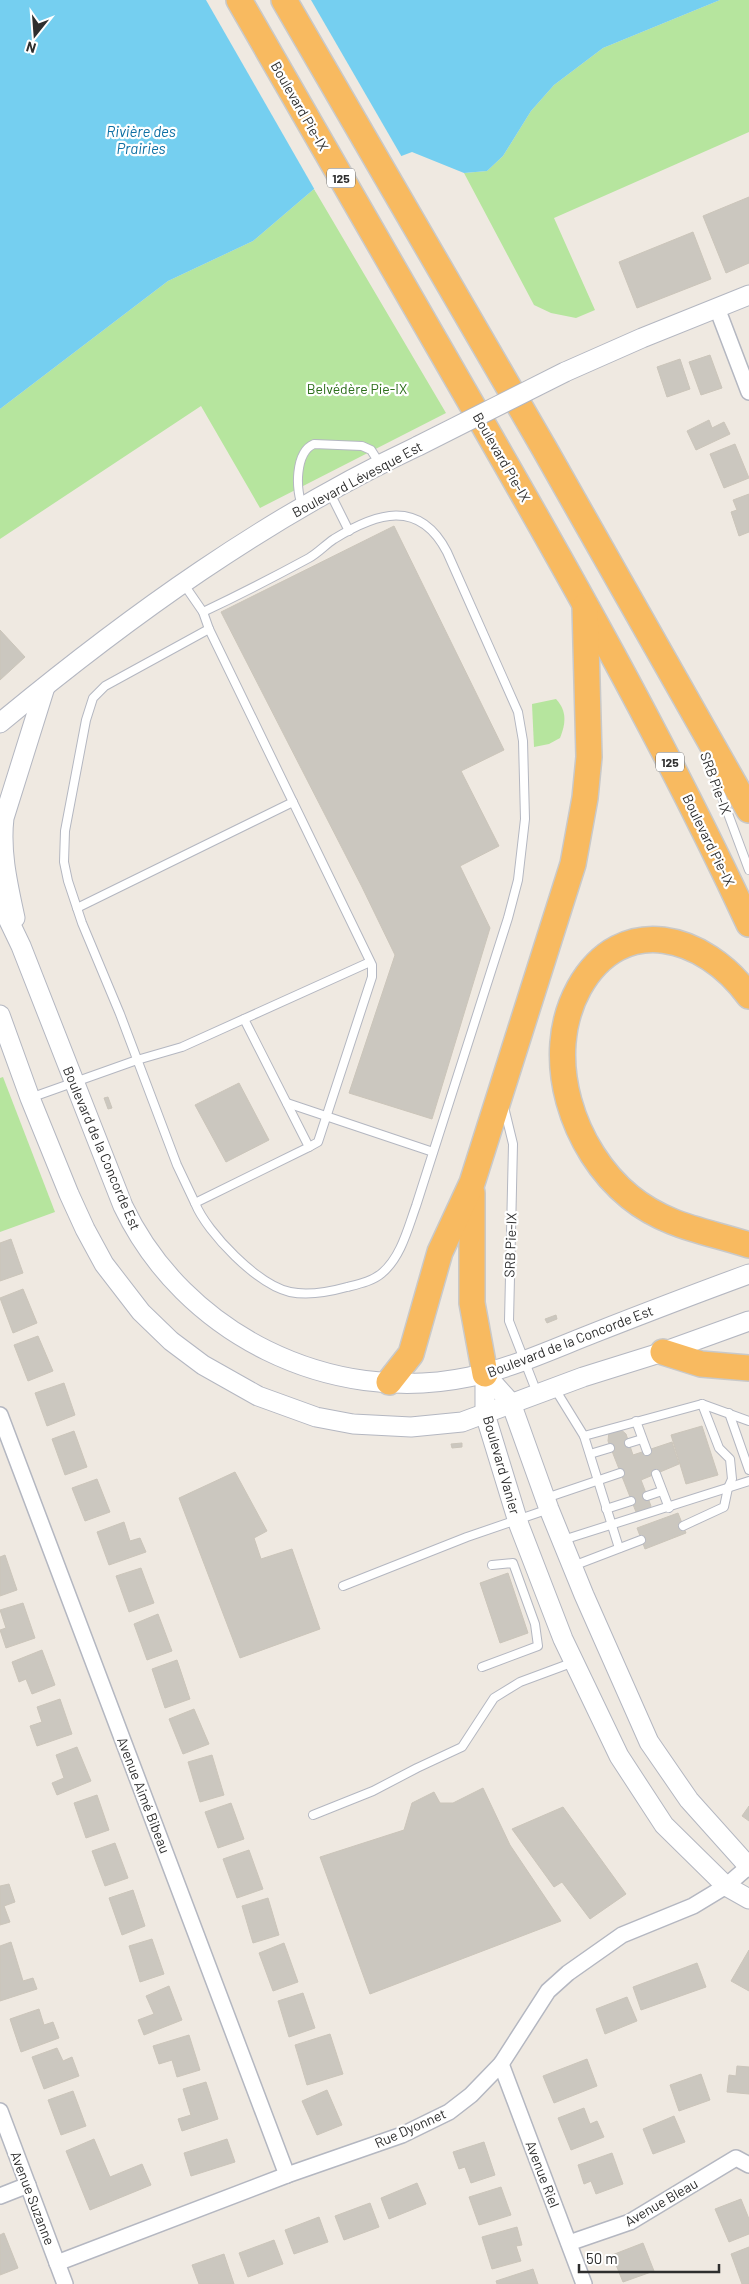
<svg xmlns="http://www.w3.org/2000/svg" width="749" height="2284" font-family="Barlow,sans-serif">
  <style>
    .green { fill: #b6e59e }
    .water { fill: #75cff0 }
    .pier { fill: #efe9e1 }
    .building { fill: #cbc7bf; stroke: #cbc5ba }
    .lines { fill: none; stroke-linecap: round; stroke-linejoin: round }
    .service-casing { stroke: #b4b7c1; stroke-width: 10 }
    .minor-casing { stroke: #b4b7c1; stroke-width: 18 }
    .tertiary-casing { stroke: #b4b7c1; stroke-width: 21 }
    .trunk-casing { stroke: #c9c9c9; stroke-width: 28 }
    .service { stroke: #fff; stroke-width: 8 }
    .minor { stroke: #fff; stroke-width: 15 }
    .tertiary { stroke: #fff; stroke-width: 19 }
    .trunk { stroke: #f8ba60; stroke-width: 25 }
    .tertiary-bridge-casing { stroke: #b4b7c1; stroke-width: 21; stroke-linecap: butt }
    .tertiary-bridge { stroke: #fff; stroke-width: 19 }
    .labels { text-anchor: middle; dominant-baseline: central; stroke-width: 4.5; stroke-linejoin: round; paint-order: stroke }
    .shield { fill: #fff; stroke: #6d6d6d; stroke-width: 1 }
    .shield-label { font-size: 12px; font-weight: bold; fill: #2e2e2e }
    .street-label { font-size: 14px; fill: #2e2e2e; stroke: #fff }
    .park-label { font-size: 14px; fill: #2c6e1b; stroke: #fff }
    .water-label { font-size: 15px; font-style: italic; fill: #0d6fa3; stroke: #fff }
  </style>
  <rect width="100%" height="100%" fill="#efe9e1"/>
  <g class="green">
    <polygon points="720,0 749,0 749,132 554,218 595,310 576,318 551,313 534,305 464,173 487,171 503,156 531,111 554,85 603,48"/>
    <polygon points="314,189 446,413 260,508 201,406 0,539 0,409 168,281 253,241"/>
    <path d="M556,699C567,711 566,723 560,738L549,744L534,747L532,704Z"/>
    <polygon points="3,1077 55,1212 0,1232 0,1078"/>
  </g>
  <polygon class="water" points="0,0 720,0 603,48 554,85 531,111 503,156 487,171 464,173 412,152 314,189 253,241 168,281 0,409"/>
  <polygon class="pier" points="206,0 311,0 403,159 316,192"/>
  <g class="building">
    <polygon points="749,197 749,263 726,273 703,216"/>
    <polygon points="693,232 711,279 637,308 619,262"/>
    <polygon points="710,355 722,388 701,395 689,362"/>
    <polygon points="680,359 690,389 667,397 657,367"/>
    <polygon points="709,420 712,428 724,422 730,434 696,450 687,431"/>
    <polygon points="735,444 749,478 724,488 710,454"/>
    <polygon points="749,494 749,532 739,536 731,512 737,510 733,500"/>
    <polygon points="394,526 504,750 461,771 499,846 460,866 490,928 432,1119 349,1093 395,955 362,887 221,612"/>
    <polygon points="0,630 25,657 0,680"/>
    <polygon points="239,1083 269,1140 226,1162 195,1105"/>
    <polygon points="108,1097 112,1108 108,1109 104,1098"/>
    <polygon points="11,1239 23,1273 0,1281 0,1243"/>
    <polygon points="23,1289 37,1323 13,1333 0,1298"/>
    <polygon points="556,1315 557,1319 547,1323 545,1319"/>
    <polygon points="38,1336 53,1371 28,1381 14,1345"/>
    <polygon points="64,1383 75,1415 47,1426 35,1393"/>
    <polygon points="702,1426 718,1475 686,1484 671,1435"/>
    <polygon points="618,1427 626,1434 633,1455 672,1442 679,1464 641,1480 651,1506 649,1510 643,1513 636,1512 608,1441 609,1431"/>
    <polygon points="74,1431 87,1467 65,1475 52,1439"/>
    <polygon points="462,1443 462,1447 452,1448 451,1444"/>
    <polygon points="235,1472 267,1531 254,1538 261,1559 292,1549 320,1629 240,1658 179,1498"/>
    <polygon points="97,1479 110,1512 85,1521 72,1488"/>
    <polygon points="678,1513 686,1533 645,1549 637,1528"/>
    <polygon points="124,1522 130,1541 140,1538 146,1552 109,1565 97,1532"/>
    <polygon points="5,1555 17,1590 0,1596 0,1557"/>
    <polygon points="141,1568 154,1603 129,1612 116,1576"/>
    <polygon points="508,1573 528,1633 500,1643 480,1583"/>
    <polygon points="23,1603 35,1638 6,1648 0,1630 6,1628 0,1610"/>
    <polygon points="158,1614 172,1651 147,1660 134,1624"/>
    <polygon points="42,1650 55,1685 32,1694 26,1679 19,1682 12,1662"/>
    <polygon points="177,1660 190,1699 165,1708 152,1669"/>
    <polygon points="60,1699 72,1734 37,1746 30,1726 42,1722 37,1707"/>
    <polygon points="194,1709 209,1744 183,1754 169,1719"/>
    <polygon points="77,1747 91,1781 57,1795 52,1783 64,1778 56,1755"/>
    <polygon points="212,1755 224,1795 200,1802 188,1762"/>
    <polygon points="483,1788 510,1845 561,1921 370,1994 320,1857 404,1830 412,1803 434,1792 440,1803 453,1803"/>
    <polygon points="97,1795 109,1830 86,1838 74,1803"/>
    <polygon points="231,1803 244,1839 218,1848 205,1812"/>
    <polygon points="749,1806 749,1821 742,1816"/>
    <polygon points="563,1807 626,1894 590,1919 562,1882 554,1887 512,1829"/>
    <polygon points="115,1843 128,1878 105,1886 92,1851"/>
    <polygon points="249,1850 263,1889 237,1898 223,1859"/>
    <polygon points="9,1884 15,1902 4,1906 10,1922 0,1925 0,1886"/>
    <polygon points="133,1890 145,1926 122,1935 109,1898"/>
    <polygon points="268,1898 279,1935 253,1943 242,1906"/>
    <polygon points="152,1939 164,1974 140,1982 129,1946"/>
    <polygon points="11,1942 23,1981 33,1978 37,1989 0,2001 0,1946"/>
    <polygon points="284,1943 298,1982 273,1991 259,1953"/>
    <polygon points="749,1950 749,1991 731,1981"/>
    <polygon points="697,1963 706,1987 641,2010 633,1987"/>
    <polygon points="169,1986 182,2020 144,2035 138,2020 154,2014 146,1996"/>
    <polygon points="303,1993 315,2028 289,2037 278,2001"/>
    <polygon points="627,1997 637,2021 605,2034 596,2009"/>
    <polygon points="39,2009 44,2025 53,2022 59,2038 21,2052 10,2019"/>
    <polygon points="330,2034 343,2074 307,2085 295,2045"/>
    <polygon points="189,2035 200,2070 177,2077 172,2060 159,2064 153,2046"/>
    <polygon points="57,2048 63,2061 72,2057 79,2076 44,2089 32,2057"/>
    <polygon points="587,2059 597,2086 554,2103 543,2076"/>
    <polygon points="737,2066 749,2067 749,2094 727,2092 729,2075 736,2076"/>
    <polygon points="701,2074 710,2100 679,2111 670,2085"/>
    <polygon points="206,2082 218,2119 182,2131 178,2119 191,2115 183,2089"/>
    <polygon points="327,2090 342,2125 317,2135 302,2101"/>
    <polygon points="73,2091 86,2126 61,2135 48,2100"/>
    <polygon points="584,2108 590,2124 597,2121 604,2137 571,2150 558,2118"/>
    <polygon points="674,2116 685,2142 653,2154 643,2129"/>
    <polygon points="94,2139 110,2177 142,2164 151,2185 90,2210 66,2151"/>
    <polygon points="227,2139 235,2162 191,2176 184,2153"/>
    <polygon points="484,2142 495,2175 471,2183 465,2167 459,2169 453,2152"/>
    <polygon points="612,2153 623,2184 596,2194 591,2181 584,2184 578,2165"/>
    <polygon points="417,2183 426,2204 389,2219 381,2198"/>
    <polygon points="501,2187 511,2215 479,2225 469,2197"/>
    <polygon points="741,2199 749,2219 749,2234 729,2242 715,2209"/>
    <polygon points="370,2203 379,2227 344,2240 335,2216"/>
    <polygon points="319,2217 328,2242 294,2254 285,2230"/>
    <polygon points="517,2227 522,2245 516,2246 521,2261 492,2269 482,2237"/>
    <polygon points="4,2233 18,2268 0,2275 0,2235"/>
    <polygon points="274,2240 283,2264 248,2277 239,2253"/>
    <polygon points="643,2243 654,2271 623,2282 612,2255"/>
    <polygon points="749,2247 749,2284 742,2284 731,2254"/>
    <polygon points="224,2254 234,2284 199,2284 192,2265"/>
    <polygon points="533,2269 538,2284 497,2284 496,2281"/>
  </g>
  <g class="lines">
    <defs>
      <g id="service">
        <polyline points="330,493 349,531"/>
        <path d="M303,507C295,491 295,452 314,444L362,446L371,450L380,464"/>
        <polyline points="183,583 203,612 209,629 372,965 372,977 318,1142 309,1147"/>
        <polyline points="209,629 105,686 93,698 86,720 65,831 64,862 68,881 82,923 120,1014 177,1165 195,1203 309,1147 244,1019"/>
        <polyline points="707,757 749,870"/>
        <polyline points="77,908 293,802"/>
        <polyline points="30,1098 137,1060 182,1047 370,962"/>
        <polyline points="287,1103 433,1152"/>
        <polyline points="504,1107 513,1144 509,1321 537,1393"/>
        <path d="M195,1203C207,1233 258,1285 290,1292C309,1296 329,1292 347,1287C359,1284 373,1281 382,1273C401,1257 408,1228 416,1206L508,918L518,880L525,819L523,741L518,712L447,552C419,498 376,513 334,539C325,545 318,553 309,558C274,577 239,595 203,612"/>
        <polyline points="555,1389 584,1436"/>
        <polyline points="729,1413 749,1470"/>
        <polyline points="636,1421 647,1451"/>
        <polyline points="629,1443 642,1439"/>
        <polyline points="590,1454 610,1448"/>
        <polyline points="656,1474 669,1508"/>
        <polyline points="647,1496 662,1491"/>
        <polyline points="546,1498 620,1473"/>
        <polyline points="606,1509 631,1501"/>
        <polyline points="683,1526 724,1507 728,1488 732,1479 730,1459 719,1448 702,1404"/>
        <polyline points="563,1540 749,1481"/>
        <polyline points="619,1548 584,1436 702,1404 749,1421"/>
        <polyline points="573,1566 641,1540"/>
        <polyline points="343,1586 467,1537 549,1509"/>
        <polyline points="482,1667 538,1646 535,1624 513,1563 492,1565"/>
        <polyline points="313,1815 373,1791 417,1768 462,1747 494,1698 520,1682 574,1662"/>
      </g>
      <g id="minor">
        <polyline points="717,308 749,392"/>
        <polyline points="0,1415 287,2175"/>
        <polyline points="501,2064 584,2284"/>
        <polyline points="0,2111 65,2284"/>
        <polyline points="0,2196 28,2185"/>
        <polyline points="569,2243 630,2222 736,2158 749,2165"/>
        <polyline points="57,2263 287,2175 402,2135 449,2112 471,2095 501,2064 548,1991 568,1973 622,1935 693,1906 726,1886 748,1867"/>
      </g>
      <g id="tertiary">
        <polyline points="565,372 642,338 749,295"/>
        <path d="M0,723C129,616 267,517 418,446"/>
        <path d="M0,902L21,946L123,1206C184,1334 330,1406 469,1377C512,1368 553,1349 594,1333C645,1313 697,1293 749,1274"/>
        <path d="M15,918C8,885 0,852 4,818L45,687"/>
        <polyline points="0,1015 30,1098 69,1194 85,1229 104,1264 141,1312 171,1341 203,1365 258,1396 316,1417 353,1424 411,1427 462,1422 583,1377 663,1352 749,1321"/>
        <polyline points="485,1374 485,1414 519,1525 563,1639 619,1756 664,1825 726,1886 749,1899"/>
        <polyline points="485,1374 511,1403 549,1509 584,1595 649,1742 689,1800 749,1867"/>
      </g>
      <g id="trunk">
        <path d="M239,0C314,130 389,260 464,391C565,566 664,741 749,924"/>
        <polyline points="284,0 544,448 749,810"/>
        <path d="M749,996C705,935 622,911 579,988C541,1057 573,1151 630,1197C667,1227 707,1231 749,1245"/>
        <polyline points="472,1193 472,1303 485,1374"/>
        <polyline points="663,1352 701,1364 749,1368"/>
        <polyline points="389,1382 411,1354 440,1252 472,1183 573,864 585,798 589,757 585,606"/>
      </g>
    </defs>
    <use href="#service" class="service-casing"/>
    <use href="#minor" class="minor-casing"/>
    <use href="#tertiary" class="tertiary-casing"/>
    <use href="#trunk" class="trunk-casing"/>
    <use href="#service" class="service"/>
    <use href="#minor" class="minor"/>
    <use href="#tertiary" class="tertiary"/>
    <use href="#trunk" class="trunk"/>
    <defs>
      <polyline id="tertiary-bridge" points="418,446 565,372"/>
    </defs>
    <use href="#tertiary-bridge" class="tertiary-bridge-casing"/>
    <use href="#tertiary-bridge" class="tertiary-bridge"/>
  </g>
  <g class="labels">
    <g class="shield">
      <rect x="327" y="168.5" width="28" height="19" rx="4"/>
      <rect x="656" y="752.5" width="28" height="19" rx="4"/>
    </g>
    <g class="shield-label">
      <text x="341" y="178">125</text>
      <text x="670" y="762">125</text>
    </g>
    <g class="street-label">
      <text transform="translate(300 106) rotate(60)">Boulevard Pie-IX</text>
      <text transform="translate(502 457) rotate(60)">Boulevard Pie-IX</text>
      <text transform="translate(357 479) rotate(-28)">Boulevard Lévesque Est</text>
      <text transform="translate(716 783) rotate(70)">SRB Pie-IX</text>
      <text transform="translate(709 840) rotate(64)">Boulevard Pie-IX</text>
      <text transform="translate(102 1148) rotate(67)">Boulevard de la Concorde Est</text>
      <text transform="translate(510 1245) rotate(-88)">SRB Pie-IX</text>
      <text transform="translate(570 1341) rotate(-21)">Boulevard de la Concorde Est</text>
      <text transform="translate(502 1465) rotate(74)">Boulevard Vanier</text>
      <text transform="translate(144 1795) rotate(69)">Avenue Aimé Bibeau</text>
      <text transform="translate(410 2128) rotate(-24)">Rue Dyonnet</text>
      <text transform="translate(543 2174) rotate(69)">Avenue Riel</text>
      <text transform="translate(33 2198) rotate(69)">Avenue Suzanne</text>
      <text transform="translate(661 2202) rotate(-30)">Avenue Bleau</text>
    </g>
    <g class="park-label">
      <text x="357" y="388">Belvédère Pie-IX</text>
    </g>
    <g class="water-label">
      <text x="141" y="131">Rivière des<tspan x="141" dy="17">Prairies</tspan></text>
    </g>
  </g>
  <g transform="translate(35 35) rotate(197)" stroke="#ffffff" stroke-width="4" paint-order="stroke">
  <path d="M0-4L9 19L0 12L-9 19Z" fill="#2e2e2e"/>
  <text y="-8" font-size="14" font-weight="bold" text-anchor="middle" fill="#2e2e2e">N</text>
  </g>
  <path d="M579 2264v8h140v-8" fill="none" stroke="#2e2e2e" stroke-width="2.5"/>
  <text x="586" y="2264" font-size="15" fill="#2e2e2e" stroke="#ffffff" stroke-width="4" paint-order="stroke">50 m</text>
</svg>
